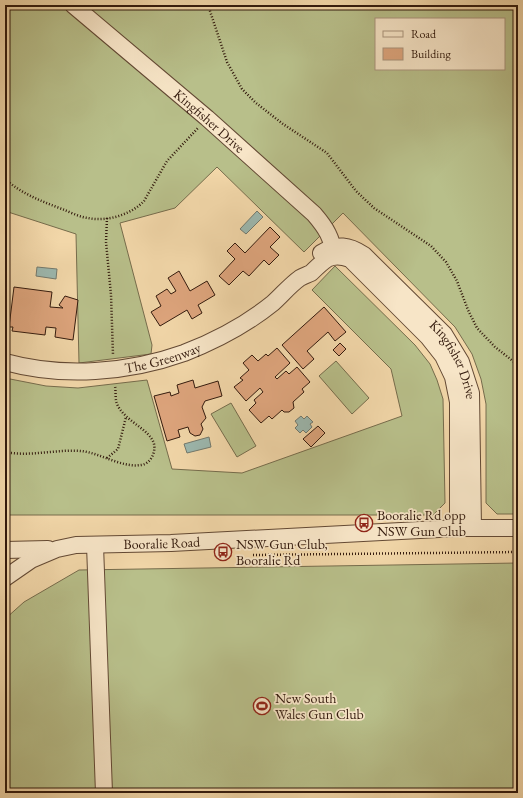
<svg xmlns="http://www.w3.org/2000/svg" width="523" height="798" font-family="'EB Garamond',serif">
  <style>
    .grass { fill: #b8bf8a; stroke: #766c4c; fill-rule: evenodd }
    .water { fill: #9cb8af; stroke: #72796e }
    .building { fill: #dea57d; stroke: #331a0d }
    .lines { fill: none; stroke-linecap: round; stroke-linejoin: round }
    .minor-casing { stroke: #634934; stroke-width: 18 }
    .path { stroke: #331a0d; stroke-width: 2.5; stroke-dasharray: 1 2; stroke-linecap: butt }
    .minor { stroke: #f7e5c7; stroke-width: 16 }
    .labels { text-anchor: middle; dominant-baseline: central; stroke-width: 3.5; stroke-linejoin: round; paint-order: stroke }
    .street-label { font-size: 14px; fill: #331a0d; stroke: #f7e5c7 }
    .poi-label { font-size: 14px; fill: #331a0d; stroke: #f7e5c7; text-anchor: start }
  </style>
  <rect width="100%" height="100%" fill="#f2d7a9"/>
  <filter id="stains"><feTurbulence type="fractalNoise" baseFrequency=".005" numOctaves="4"/><feColorMatrix values="0 0 0 0 .2 0 0 0 0 .09 0 0 0 0 .02 0 0 0 .5 -.17"/></filter>
  <radialGradient id="worn" r=".72"><stop offset=".6" stop-color="#630" stop-opacity="0"/><stop offset="1" stop-color="#630" stop-opacity=".3"/></radialGradient>
  <g class="grass">
    <path d="M5,5H518V514H497L486,503V404L481,379L472,354L455,327L343,213L304,252L217,167L175,208L120,223L152,345L151,354L79,363L76,234L5,211ZM376,19H504V69H376Z"/>
    <polygon points="335,266 415,345 430,364 437,380 443,399 445,503 433,515 5,515 5,378 46,386 78,388 147,380 172,469 242,473 402,416 391,369 312,290"/>
    <polygon points="336,361 369,398 352,414 319,376"/>
    <polygon points="231,403 256,446 237,457 211,414"/>
    <polygon points="518,563 518,793 5,793 5,619 24,602 79,570"/>
  </g>
  <g class="water">
    <polygon points="257,211 263,217 246,234 240,229"/>
    <polygon points="37,267 57,269 56,279 36,276"/>
    <polygon points="301,416 304,419 307,416 313,422 310,424 312,427 306,433 303,430 300,433 295,428 298,425 295,421"/>
    <polygon points="209,437 211,447 187,453 184,444"/>
  </g>
  <g class="building">
    <polygon points="270,227 280,237 270,247 279,255 269,265 264,260 249,276 243,271 229,285 219,276 235,259 227,251 235,243 245,253"/>
    <polygon points="179,271 190,291 207,281 215,295 198,305 202,313 192,319 187,310 160,326 151,312 161,306 156,296 167,289 171,294 176,291 168,278"/>
    <polygon points="14,287 52,292 50,307 63,308 59,305 65,296 78,300 73,340 55,337 56,328 46,327 45,335 12,331 13,327 9,327"/>
    <polygon points="324,307 346,332 335,341 328,332 307,351 314,359 303,369 282,345"/>
    <polygon points="340,343 346,349 339,356 333,350"/>
    <polygon points="277,348 290,363 275,377 277,379 286,371 289,374 297,367 310,382 302,389 304,392 293,402 294,408 289,412 284,412 282,410 272,419 269,416 261,423 249,410 256,403 254,400 263,392 260,388 246,401 234,387 243,380 240,378 249,370 243,363 252,355 258,361 266,354 268,356"/>
    <polygon points="193,380 195,388 218,381 222,396 205,401 202,407 206,418 201,424 203,429 200,435 195,436 190,433 188,427 178,430 180,437 167,441 154,396 170,392 171,396 179,393 177,385"/>
    <polygon points="318,426 325,433 311,447 303,439"/>
  </g>
  <g class="lines">
    <defs>
      <g id="minor">
        <path id="s1" d="M73,5L207,118L314,214C327,229 331,237 335,256"/>
        <path id="s2" d="M321,253C337,243 349,245 364,255L444,334L461,362L471,393L473,528"/>
        <path id="s3" d="M5,362C63,378 128,373 184,353C215,341 247,324 273,303C282,295 290,285 300,278C303,276 307,275 311,273C316,268 321,263 327,259C334,255 342,256 350,259L428,337L443,356L453,377L458,402V528"/>
        <polyline points="95,545 104,793"/>
        <polyline points="5,550 48,549"/>
        <path id="s4" d="M5,578L31,560L57,549L76,545L171,543L458,528H518"/>
      </g>
    </defs>
    <use href="#minor" class="minor-casing"/>
    <g class="path">
      <polyline points="208,5 227,62 242,89 256,103 283,124 327,153 356,191 374,208 431,246 446,262 457,281 468,310 477,328 495,347 518,365"/>
      <path d="M5,179C22,194 41,201 62,209C70,212 79,217 88,218C106,222 131,215 144,201L167,161L198,128"/>
      <polyline points="107,218 106,242 111,295 113,355"/>
      <path d="M5,452C30,457 56,449 81,451C101,453 121,468 141,465C150,464 156,453 154,444C150,429 124,421 117,404C115,399 116,392 115,386"/>
      <polyline points="107,458 118,449 126,417"/>
      <polyline points="253,555 518,552"/>
    </g>
    <use href="#minor" class="minor"/>
  </g>
  <defs>
    <symbol id="bus-ring" viewBox="-11 -11 22 22"><circle r="9.5" fill="#f7e5c7" stroke="#8f2418" stroke-width="1.5"/><path d="M-5-6H5V4H4V6H2V4H-2V6H-4V4H-5ZM-3.5-4V0h7V-4ZM-3.5 1.2v1.5H-2V1.2ZM2 1.2v1.5H3.5V1.2Z" fill="#8f2418"/></symbol>
    <symbol id="stadium-ring" viewBox="-11 -11 22 22"><circle r="9.5" fill="#f7e5c7" stroke="#8f2418" stroke-width="1.5"/><path d="M0-5a6.5 5 0 1 0 0 10a6.5 5 0 1 0 0-10ZM-3.5-1.8h7v3.6h-7Z" fill="#8f2418"/></symbol>
  </defs>
  <g fill-rule="evenodd">
    <use href="#bus-ring" x="354" y="513" width="20" height="20"/>
    <use href="#bus-ring" x="213" y="542" width="20" height="20"/>
    <use href="#stadium-ring" x="252" y="696" width="20" height="20"/>
  </g>
  <g class="labels">
    <g class="street-label">
      <text stroke="none"><textPath href="#s1" startOffset="179">Kingfisher Drive</textPath></text>
      <text stroke="none"><textPath href="#s3" startOffset="160">The Greenway</textPath></text>
      <text stroke="none"><textPath href="#s2" startOffset="186">Kingfisher Drive</textPath></text>
      <text stroke="none"><textPath href="#s4" startOffset="165">Booralie Road</textPath></text>
    </g>
    <g class="poi-label">
      <text x="377" y="515">Booralie Rd opp<tspan x="377" dy="16">NSW Gun Club</tspan></text>
      <text x="236" y="544">NSW Gun Club,<tspan x="236" dy="16">Booralie Rd</tspan></text>
      <text x="275" y="698">New South<tspan x="275" dy="16">Wales Gun Club</tspan></text>
    </g>
  </g>
  <rect width="523" height="798" fill="none" stroke="#f2d7a9" stroke-width="20"/>
  <rect x="6" y="6" width="511" height="786" fill="none" stroke="#331a0d" stroke-width="2"/>
  <rect x="10" y="10" width="503" height="778" fill="none" stroke="#331a0d"/>
  <rect x="375" y="18" width="130" height="52" fill="#f7e5c7" stroke="#a9947d"/>
  <rect x="383" y="31" width="20" height="6" fill="#f7e5c7" stroke="#a9947d"/>
  <text x="411" y="38" font-size="12" fill="#331a0d">Road</text>
  <rect x="383" y="48" width="20" height="12" fill="#dea57d" stroke="#a9947d"/>
  <text x="411" y="58" font-size="12" fill="#331a0d">Building</text>
  <rect width="100%" height="100%" filter="url(#stains)"/>
  <rect width="100%" height="100%" fill="url(#worn)"/>
</svg>
